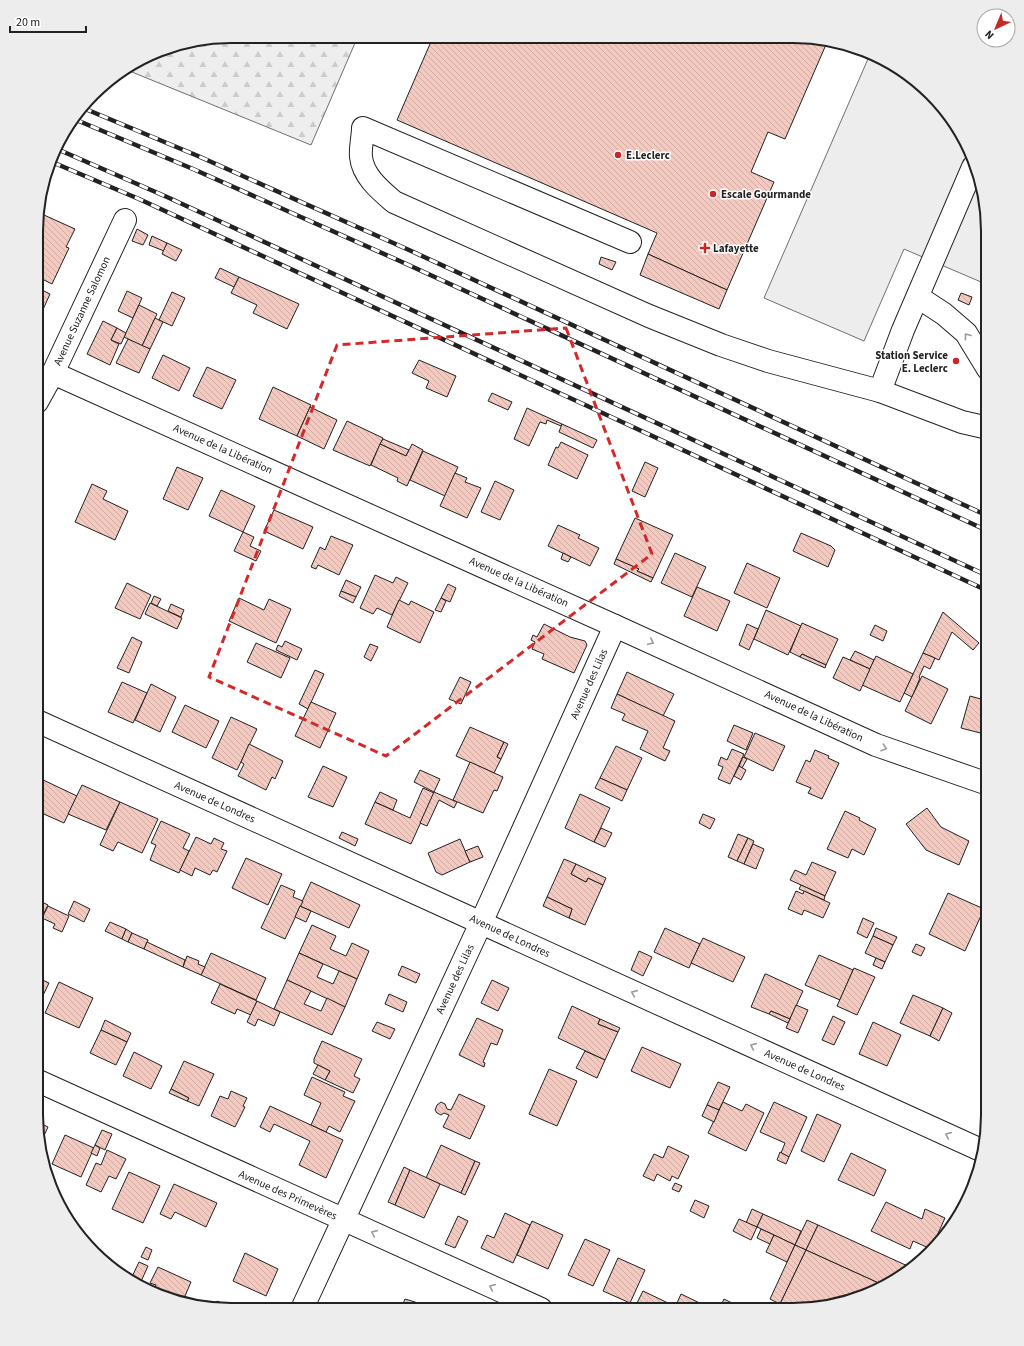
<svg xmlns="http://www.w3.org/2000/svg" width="1024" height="1346" font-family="'Source Sans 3',sans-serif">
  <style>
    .forest { fill: url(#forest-firs); stroke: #6f6f6f }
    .parking { fill: #ededed; stroke: #6f6f6f }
    .building { fill: url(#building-back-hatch); stroke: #222 }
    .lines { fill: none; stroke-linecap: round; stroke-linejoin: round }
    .minor-casing { stroke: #222; stroke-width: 24 }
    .minor { stroke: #fff; stroke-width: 22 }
    .rail-casing { stroke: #222; stroke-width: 4.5 }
    .rail { stroke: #fff; stroke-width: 3; stroke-dasharray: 9; stroke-linecap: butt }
    .oneway { stroke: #9c9c9c }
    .marked { fill: none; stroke: #d62828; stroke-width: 3; stroke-dasharray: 8 5; stroke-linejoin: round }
    .poi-dot { fill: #c62828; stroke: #fff; stroke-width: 1.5 }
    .labels { text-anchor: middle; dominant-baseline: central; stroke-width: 3; stroke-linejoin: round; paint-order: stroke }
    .poi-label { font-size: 11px; font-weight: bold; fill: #222; stroke: #fff; text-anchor: start }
    .street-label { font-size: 11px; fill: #222; stroke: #fff }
    .rim { fill: none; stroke: #222; stroke-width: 2 }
  </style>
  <defs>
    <pattern id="forest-firs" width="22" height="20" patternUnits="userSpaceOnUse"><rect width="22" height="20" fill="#eee"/><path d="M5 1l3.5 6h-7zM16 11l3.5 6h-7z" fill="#ccc"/></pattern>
    <pattern id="building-back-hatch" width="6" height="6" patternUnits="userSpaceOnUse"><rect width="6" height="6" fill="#f3c9c0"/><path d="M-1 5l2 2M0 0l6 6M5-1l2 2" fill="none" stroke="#d0aca5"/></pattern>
  </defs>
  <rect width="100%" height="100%" fill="#fff"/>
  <polygon class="forest" points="231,36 358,36 311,145 127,70 168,46"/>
  <polygon class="parking" points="871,52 912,76 968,144 988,230 988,285 904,249 864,341 764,298"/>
  <g class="building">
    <polygon points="433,37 819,38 828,40 785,139 768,132 751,172 774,182 727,290 648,254 657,233 397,120"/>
    <polygon points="44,215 75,229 66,247 69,248 52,284 38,277 38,229"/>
    <polygon points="137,229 148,235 143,245 132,241"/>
    <polygon points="152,236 167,243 164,251 149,245"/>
    <polygon points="167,243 182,250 176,261 162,254"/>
    <polygon points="648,254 727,290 719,309 640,275"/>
    <polygon points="601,257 616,262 612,270 599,264"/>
    <polygon points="220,268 239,277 234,287 215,278"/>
    <polygon points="239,277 299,304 287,329 253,313 257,305 231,293"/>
    <polygon points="38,288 50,294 37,323"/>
    <polygon points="127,291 142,298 133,318 118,311"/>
    <polygon points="172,292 185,298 172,326 159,320"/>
    <polygon points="961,293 972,297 969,305 958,300"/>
    <polygon points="139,305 157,314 142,346 124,337"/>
    <polygon points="155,318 163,322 150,349 142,346"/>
    <polygon points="103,321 117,328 111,340 119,344 110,365 87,354"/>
    <polygon points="117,328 126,333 121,344 111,340"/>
    <polygon points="128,339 150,349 139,373 116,363"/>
    <polygon points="163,355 190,368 179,391 152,378"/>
    <polygon points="419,360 456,376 447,397 426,388 429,381 412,373"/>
    <polygon points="207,367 236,380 222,409 193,396"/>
    <polygon points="273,387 311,405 297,436 259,419"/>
    <polygon points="492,393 512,402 508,410 488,401"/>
    <polygon points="310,407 337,420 324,449 297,436"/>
    <polygon points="527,408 562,424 561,426 547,420 546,424 540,422 529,446 514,439"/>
    <polygon points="347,421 383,438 370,466 333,450"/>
    <polygon points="562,424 597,440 593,448 559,432"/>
    <polygon points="383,439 409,450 406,456 380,444"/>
    <polygon points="561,442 588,455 577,479 548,465 556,447 558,448"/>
    <polygon points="380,444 406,456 412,444 423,450 407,486 397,481 398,478 371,465"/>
    <polygon points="423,451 458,467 445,496 410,480"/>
    <polygon points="645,462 658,468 645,497 632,491"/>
    <polygon points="177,467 203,478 188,510 163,499"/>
    <polygon points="455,473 467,478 465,482 481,488 467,518 440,506"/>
    <polygon points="495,481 514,490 500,520 481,512"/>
    <polygon points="92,484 107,491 103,499 128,511 115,540 75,522"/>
    <polygon points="221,490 255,506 243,532 209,516"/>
    <polygon points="274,510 313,527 303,549 264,531"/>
    <polygon points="635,518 673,535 653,578 637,571 639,569 616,559"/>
    <polygon points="558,525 580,535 578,538 599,548 590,566 548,546"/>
    <polygon points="243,532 254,537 250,546 261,551 256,561 234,551"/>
    <polygon points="801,533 831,546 835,550 828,567 793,551"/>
    <polygon points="331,536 353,545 339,575 318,565 316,569 311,567 320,547 325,550"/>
    <polygon points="563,553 571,557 568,562 561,559"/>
    <polygon points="675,553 706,567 692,597 661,583"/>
    <polygon points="616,559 639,569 637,571 653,578 651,582 614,564"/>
    <polygon points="747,563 780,578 767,608 734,593"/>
    <polygon points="375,575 393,583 396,577 408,583 392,615 377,608 373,614 360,608"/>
    <polygon points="346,580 361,587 356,597 341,591"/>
    <polygon points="127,583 151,595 140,619 115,608"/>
    <polygon points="448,584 456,588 450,602 441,598"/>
    <polygon points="697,587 730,601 717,631 684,616"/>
    <polygon points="341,591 356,597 353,603 339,596"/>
    <polygon points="154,596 161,599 157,606 151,603"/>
    <polygon points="239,598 264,610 269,599 291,609 276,643 229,621"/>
    <polygon points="441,598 446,601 441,612 435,610"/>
    <polygon points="399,600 409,605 411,601 434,612 420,643 387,627"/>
    <polygon points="150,603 182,618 177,629 145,614"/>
    <polygon points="171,604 184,610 181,617 168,611"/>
    <polygon points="766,610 801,626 788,655 754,639"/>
    <polygon points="943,612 979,643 973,650 952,632 939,660 923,653"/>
    <polygon points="802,623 838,639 826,665 802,654 800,657 790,652"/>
    <polygon points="544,624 570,637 585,641 587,645 574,673 542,659 544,654 532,649 535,642 531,640 533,635 537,637"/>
    <polygon points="747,624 758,629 749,650 739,645"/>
    <polygon points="875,625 887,631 883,641 870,635"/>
    <polygon points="132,637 142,642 129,673 117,668"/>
    <polygon points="285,641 302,649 297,660 276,650 278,645 282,647"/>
    <polygon points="256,643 290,658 281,678 247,662"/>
    <polygon points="370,644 378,647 371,661 364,657"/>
    <polygon points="855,651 874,660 870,669 850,660"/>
    <polygon points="923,653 935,658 930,669 924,666 919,677 920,678 912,697 904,693"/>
    <polygon points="802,654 826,665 825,668 800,657"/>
    <polygon points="876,656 913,674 900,702 862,685"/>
    <polygon points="843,657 870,669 860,691 833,678"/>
    <polygon points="315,670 324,674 308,709 299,704"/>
    <polygon points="627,672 674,694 663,716 617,694"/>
    <polygon points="922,676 948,689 931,724 905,711"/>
    <polygon points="460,677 471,682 461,704 449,699"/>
    <polygon points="122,682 147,693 133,723 108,712"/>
    <polygon points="151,684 176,697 160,732 135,720"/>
    <polygon points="617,694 675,721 663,748 670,751 665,761 640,749 648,731 622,720 625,714 611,708"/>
    <polygon points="970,696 988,701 988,735 961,728"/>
    <polygon points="311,702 336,713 320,748 295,736"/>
    <polygon points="185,705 219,721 206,748 172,732"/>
    <polygon points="231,717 257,729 237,770 212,758"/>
    <polygon points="734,725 753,733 746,750 727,741"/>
    <polygon points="470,727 504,742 497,757 501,759 494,773 456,756"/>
    <polygon points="755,733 785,746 773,771 744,757"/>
    <polygon points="504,742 508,744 501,759 497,757"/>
    <polygon points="249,744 283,761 275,779 272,777 266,790 238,776 244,764 241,762"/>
    <polygon points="616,746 642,758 627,790 600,778"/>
    <polygon points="732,749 744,754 730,784 718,779 723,767 718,765 721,757 727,760"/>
    <polygon points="815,750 829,756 828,758 839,763 822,799 808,793 811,788 796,782 806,760 810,762"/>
    <polygon points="743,757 747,759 742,768 739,766"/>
    <polygon points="470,762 503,777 497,791 494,790 483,813 453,800"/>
    <polygon points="323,766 347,777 333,807 308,797"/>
    <polygon points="739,766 746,770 741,780 734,776"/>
    <polygon points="420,770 440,779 434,792 414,782"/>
    <polygon points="39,778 77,796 64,823 37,811 37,783"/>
    <polygon points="600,778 627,790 622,801 595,788"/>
    <polygon points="82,785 120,802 106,830 68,814"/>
    <polygon points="423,788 434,793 411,844 365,824 375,802 410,818"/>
    <polygon points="380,792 397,800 393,810 375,802"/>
    <polygon points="434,792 457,802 454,808 439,800 427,826 420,823"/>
    <polygon points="580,794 610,808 594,842 565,828"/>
    <polygon points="120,802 158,819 142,853 118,842 113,851 100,845"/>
    <polygon points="927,808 941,827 969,841 959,865 926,850 906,824"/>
    <polygon points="845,811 860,818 859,820 876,829 864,855 852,849 848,858 827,849"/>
    <polygon points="703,814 715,819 710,829 699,823"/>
    <polygon points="161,821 190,834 183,848 189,851 179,873 150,860 156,845 151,843"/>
    <polygon points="601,828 612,833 605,847 594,842"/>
    <polygon points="342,832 358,839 355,846 339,838"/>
    <polygon points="738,834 748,838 737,861 728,857"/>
    <polygon points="196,837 211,844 214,838 224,843 221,849 227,851 217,872 213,870 210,875 195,868 192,876 180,870"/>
    <polygon points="748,838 754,841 744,864 737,861"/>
    <polygon points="460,839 470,862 442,875 436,872 428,853"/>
    <polygon points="753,844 764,849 756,869 744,864"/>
    <polygon points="478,846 483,857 470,862 465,851"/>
    <polygon points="246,858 282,874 268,905 232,888"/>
    <polygon points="564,859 576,864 571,874 586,882 588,878 603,885 585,925 569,918 572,909 547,897"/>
    <polygon points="812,862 836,872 825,896 790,880 795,870 806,875"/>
    <polygon points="576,864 606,878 603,885 588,878 586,882 571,874"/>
    <polygon points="311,882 360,905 349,928 300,906"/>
    <polygon points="281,885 295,891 293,897 303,901 285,939 261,928"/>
    <polygon points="801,885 825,896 824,900 799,889"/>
    <polygon points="796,891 803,894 804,891 830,903 823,918 804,910 802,915 788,909"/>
    <polygon points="948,893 984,909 965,951 929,934"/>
    <polygon points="547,897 572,909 569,918 543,906"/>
    <polygon points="40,901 48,905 42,917 36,915 36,909"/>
    <polygon points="74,901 90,909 84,922 68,914"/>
    <polygon points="48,906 69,916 62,932 53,928 55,924 42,918"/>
    <polygon points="300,906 311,911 306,922 295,917"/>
    <polygon points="863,918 874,923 867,938 857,933"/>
    <polygon points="110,922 126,929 122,939 105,931"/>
    <polygon points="312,925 336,936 330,949 346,956 352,943 369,951 357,979 299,953"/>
    <polygon points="665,928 700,944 689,968 654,952"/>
    <polygon points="876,928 897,937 893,945 873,936"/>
    <polygon points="126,929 132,933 128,942 122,939"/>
    <polygon points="132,933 148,940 144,949 128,942"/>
    <polygon points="873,936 893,945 885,962 865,953"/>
    <polygon points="703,938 745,957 733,982 691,963"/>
    <polygon points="147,942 185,960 183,967 144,949"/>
    <polygon points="916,944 925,948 921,956 912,952"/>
    <polygon points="639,951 652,957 643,976 631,970"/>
    <polygon points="211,953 266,978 256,1000 201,975"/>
    <polygon points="299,953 323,964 317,977 333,984 339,971 357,979 345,1007 287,980"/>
    <polygon points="819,955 853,970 840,1000 805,985"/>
    <polygon points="187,956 199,961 198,964 205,967 201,975 183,967"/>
    <polygon points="876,958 885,962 882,969 873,965"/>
    <polygon points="402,966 420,974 416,983 398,975"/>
    <polygon points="854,968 875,977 857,1015 837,1006"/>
    <polygon points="765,974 766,974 803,991 790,1019 771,1011 769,1014 751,1007"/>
    <polygon points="36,977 49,983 36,1010"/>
    <polygon points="287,980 311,991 304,1004 321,1011 327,998 345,1007 332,1035 274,1009"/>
    <polygon points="492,980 509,988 498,1011 481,1003"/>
    <polygon points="59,982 93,998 79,1028 45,1013"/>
    <polygon points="220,984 257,1001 251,1015 237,1009 235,1014 211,1003"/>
    <polygon points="389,994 407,1002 403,1012 385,1004"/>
    <polygon points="913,995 943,1008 930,1036 900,1023"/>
    <polygon points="257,1001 280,1012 274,1026 258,1019 255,1026 247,1022"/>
    <polygon points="796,1005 808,1010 798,1033 786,1028"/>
    <polygon points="572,1006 600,1019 598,1024 618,1032 605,1060 558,1038"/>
    <polygon points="943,1008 952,1013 939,1041 930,1036"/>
    <polygon points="771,1011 790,1019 788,1023 769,1014"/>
    <polygon points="833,1016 845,1022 834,1045 822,1040"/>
    <polygon points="477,1018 503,1030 497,1045 491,1043 483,1062 485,1063 484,1067 459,1055"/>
    <polygon points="600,1019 620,1028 618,1032 598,1024"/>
    <polygon points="105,1020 131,1033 127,1042 101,1030"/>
    <polygon points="377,1022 395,1029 390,1039 372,1031"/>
    <polygon points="873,1022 901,1035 887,1066 859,1054"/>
    <polygon points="101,1030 127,1042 116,1065 90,1053"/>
    <polygon points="322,1041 362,1059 354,1076 360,1079 353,1093 325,1080 330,1071 314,1063 314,1059"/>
    <polygon points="642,1047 681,1064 670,1088 631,1071"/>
    <polygon points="585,1051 605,1060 597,1078 576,1068"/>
    <polygon points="134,1052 162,1066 151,1089 123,1076"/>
    <polygon points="184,1061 214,1074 199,1106 187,1101 189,1098 171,1089"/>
    <polygon points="318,1065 330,1071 325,1080 313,1074"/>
    <polygon points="549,1069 577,1081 557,1126 529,1114"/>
    <polygon points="312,1077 345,1092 343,1096 355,1101 340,1132 329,1126 326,1132 311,1125 321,1103 304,1095"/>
    <polygon points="718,1082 730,1087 719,1110 707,1105"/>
    <polygon points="171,1089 189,1098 187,1101 169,1093"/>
    <polygon points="231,1091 247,1098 243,1106 245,1107 235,1127 211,1116 220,1096 228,1099"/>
    <polygon points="459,1094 485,1106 470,1139 443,1127 449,1115 444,1113 441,1115 437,1113 435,1110 437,1105 441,1102 445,1104 447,1109 451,1110"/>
    <polygon points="723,1102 742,1111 746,1104 764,1113 746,1151 708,1133"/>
    <polygon points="774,1102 807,1117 789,1157 781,1153 785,1143 760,1132"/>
    <polygon points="707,1105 719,1110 714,1122 702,1116"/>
    <polygon points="270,1106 343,1140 326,1178 299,1165 310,1141 274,1124 270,1132 260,1127"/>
    <polygon points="817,1114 841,1125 824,1162 801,1151"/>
    <polygon points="38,1122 48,1127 42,1140"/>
    <polygon points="102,1130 112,1134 105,1150 95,1145"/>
    <polygon points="65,1135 94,1148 81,1177 52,1164"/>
    <polygon points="95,1145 100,1148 97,1156 91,1153"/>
    <polygon points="441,1145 475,1161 461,1193 426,1178"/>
    <polygon points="668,1146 689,1156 678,1179 672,1176 670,1181 657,1174 654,1181 643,1176 654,1154 663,1158"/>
    <polygon points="107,1150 126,1159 116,1179 109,1176 101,1192 86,1185 96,1163 101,1165"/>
    <polygon points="780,1152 789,1157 786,1164 777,1160"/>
    <polygon points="851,1153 886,1170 874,1196 838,1180"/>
    <polygon points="475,1161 480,1163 465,1195 461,1193"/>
    <polygon points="404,1167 410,1170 395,1205 388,1202"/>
    <polygon points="410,1170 440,1184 424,1218 395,1205"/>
    <polygon points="129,1172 160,1186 143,1223 112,1209"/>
    <polygon points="675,1183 682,1186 679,1192 672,1189"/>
    <polygon points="174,1184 217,1203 206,1227 175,1212 171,1219 160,1214"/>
    <polygon points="695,1200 709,1206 704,1218 690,1211"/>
    <polygon points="886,1202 922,1219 925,1209 945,1218 931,1249 913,1241 910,1249 871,1231"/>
    <polygon points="752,1209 763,1214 757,1227 746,1223"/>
    <polygon points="505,1213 530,1225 513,1263 481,1248 487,1235 494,1238"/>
    <polygon points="763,1214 801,1231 795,1245 757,1227"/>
    <polygon points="458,1216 468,1221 455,1248 445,1244"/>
    <polygon points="739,1219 757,1227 751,1240 733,1231"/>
    <polygon points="807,1220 818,1225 806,1250 795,1245"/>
    <polygon points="532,1221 563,1235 548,1269 517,1255"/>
    <polygon points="818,1225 912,1268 885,1286 806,1250"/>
    <polygon points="761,1229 774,1235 770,1244 757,1238"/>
    <polygon points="774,1235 795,1245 787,1262 766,1252"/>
    <polygon points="585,1239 610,1250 593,1286 568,1275"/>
    <polygon points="795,1245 806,1250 780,1304 770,1299"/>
    <polygon points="146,1247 152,1250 148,1260 141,1257"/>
    <polygon points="806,1250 883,1285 885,1286 880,1290 793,1310 780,1304"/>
    <polygon points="245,1253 278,1269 266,1296 233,1281"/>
    <polygon points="618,1258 645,1270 630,1303 603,1291"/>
    <polygon points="139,1262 148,1266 139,1286 130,1281"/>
    <polygon points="158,1267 191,1282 182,1303 168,1300 162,1297 163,1295 153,1291 156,1285 150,1283"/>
    <polygon points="643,1291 668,1303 665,1310 651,1310 637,1303"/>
    <polygon points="681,1294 708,1307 706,1310 674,1310"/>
    <polygon points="405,1299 415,1302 430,1309 401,1309"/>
    <polygon points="724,1299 746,1310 719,1310"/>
    <polygon points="217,1301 233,1308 214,1308"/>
  </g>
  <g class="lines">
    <defs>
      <g id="minor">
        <path d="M630,242L363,128C363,137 360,147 361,157C363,176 380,190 394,202L649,316L721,345L768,361L880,391L962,422L988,428"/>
        <polyline points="918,297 944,314 966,333 988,369"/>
        <polyline points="53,373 615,626 876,745 988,784"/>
        <polyline points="880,391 903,330 973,167"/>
        <polyline points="37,402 53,373 125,220"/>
        <polyline points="37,721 983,1151"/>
        <polyline points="36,1080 541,1309"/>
        <polyline points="302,1309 481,923 615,626"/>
      </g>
    </defs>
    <use href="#minor" class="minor-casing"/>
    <use href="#minor" class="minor"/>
    <defs>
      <g id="rail">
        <polyline points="83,108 198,156 409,250 988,516"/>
        <polyline points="74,119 193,169 402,262 988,531"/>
        <polyline points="57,149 167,197 988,576"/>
        <polyline points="52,162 139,199 988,591"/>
      </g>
    </defs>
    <use href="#rail" class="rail-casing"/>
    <use href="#rail" class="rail"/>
  </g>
  <defs><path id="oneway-chevron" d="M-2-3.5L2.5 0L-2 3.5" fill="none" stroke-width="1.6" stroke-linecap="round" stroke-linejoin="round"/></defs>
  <g class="oneway">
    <use href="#oneway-chevron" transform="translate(967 336) rotate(-127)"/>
    <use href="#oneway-chevron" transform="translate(651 642) rotate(25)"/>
    <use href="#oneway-chevron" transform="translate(884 748) rotate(19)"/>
    <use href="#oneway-chevron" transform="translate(634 993) rotate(-156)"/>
    <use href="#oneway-chevron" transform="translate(753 1046) rotate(-156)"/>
    <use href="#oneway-chevron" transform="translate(948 1135) rotate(-156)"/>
    <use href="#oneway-chevron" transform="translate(374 1233) rotate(-156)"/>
    <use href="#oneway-chevron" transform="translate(492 1287) rotate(-156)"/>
  </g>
  <path class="marked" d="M566,328L652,554L386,756L209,677L337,345Z"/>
  <g class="poi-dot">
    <circle cx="618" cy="155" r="4"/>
    <circle cx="713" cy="194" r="4"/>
    <path d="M703 242h4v4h4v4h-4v4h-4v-4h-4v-4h4z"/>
    <circle cx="956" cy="361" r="4"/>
  </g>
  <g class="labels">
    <g class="poi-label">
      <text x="626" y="155">E.Leclerc</text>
      <text x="721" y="194">Escale Gourmande</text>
      <text x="713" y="248">Lafayette</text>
      <text x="948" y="355" text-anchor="end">Station Service<tspan x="948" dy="13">E. Leclerc</tspan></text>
    </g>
    <g class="street-label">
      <text transform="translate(82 311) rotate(-65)">Avenue Suzanne Salomon</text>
      <text transform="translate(223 449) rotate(24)">Avenue de la Libération</text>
      <text transform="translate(519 582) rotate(24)">Avenue de la Libération</text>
      <text transform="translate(589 684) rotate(-66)">Avenue des Lilas</text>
      <text transform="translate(814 716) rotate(25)">Avenue de la Libération</text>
      <text transform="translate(215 802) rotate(24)">Avenue de Londres</text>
      <text transform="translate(510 936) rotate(25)">Avenue de Londres</text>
      <text transform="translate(455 979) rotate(-65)">Avenue des Lilas</text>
      <text transform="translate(805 1070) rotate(24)">Avenue de Londres</text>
      <text transform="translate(288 1195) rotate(24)">Avenue des Primevères</text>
    </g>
  </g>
  <path d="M0 0H1024V1346H0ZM231 43H793A188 188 0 0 1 981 231V1115A188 188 0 0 1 793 1303H231A188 188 0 0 1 43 1115V231A188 188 0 0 1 231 43Z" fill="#ededed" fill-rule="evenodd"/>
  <path class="rim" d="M231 43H793A188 188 0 0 1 981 231V1115A188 188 0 0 1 793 1303H231A188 188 0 0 1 43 1115V231A188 188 0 0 1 231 43Z"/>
  <g transform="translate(996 28) rotate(224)"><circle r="19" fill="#ffffff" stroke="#a7a7a7"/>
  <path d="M0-3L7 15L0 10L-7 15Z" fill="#c62828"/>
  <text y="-6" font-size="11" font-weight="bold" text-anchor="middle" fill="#222222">N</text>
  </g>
  <path d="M10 26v6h76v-6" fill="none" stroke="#222222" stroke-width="2"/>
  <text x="16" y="26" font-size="12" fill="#222222" stroke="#ffffff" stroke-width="3" paint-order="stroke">20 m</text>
</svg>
